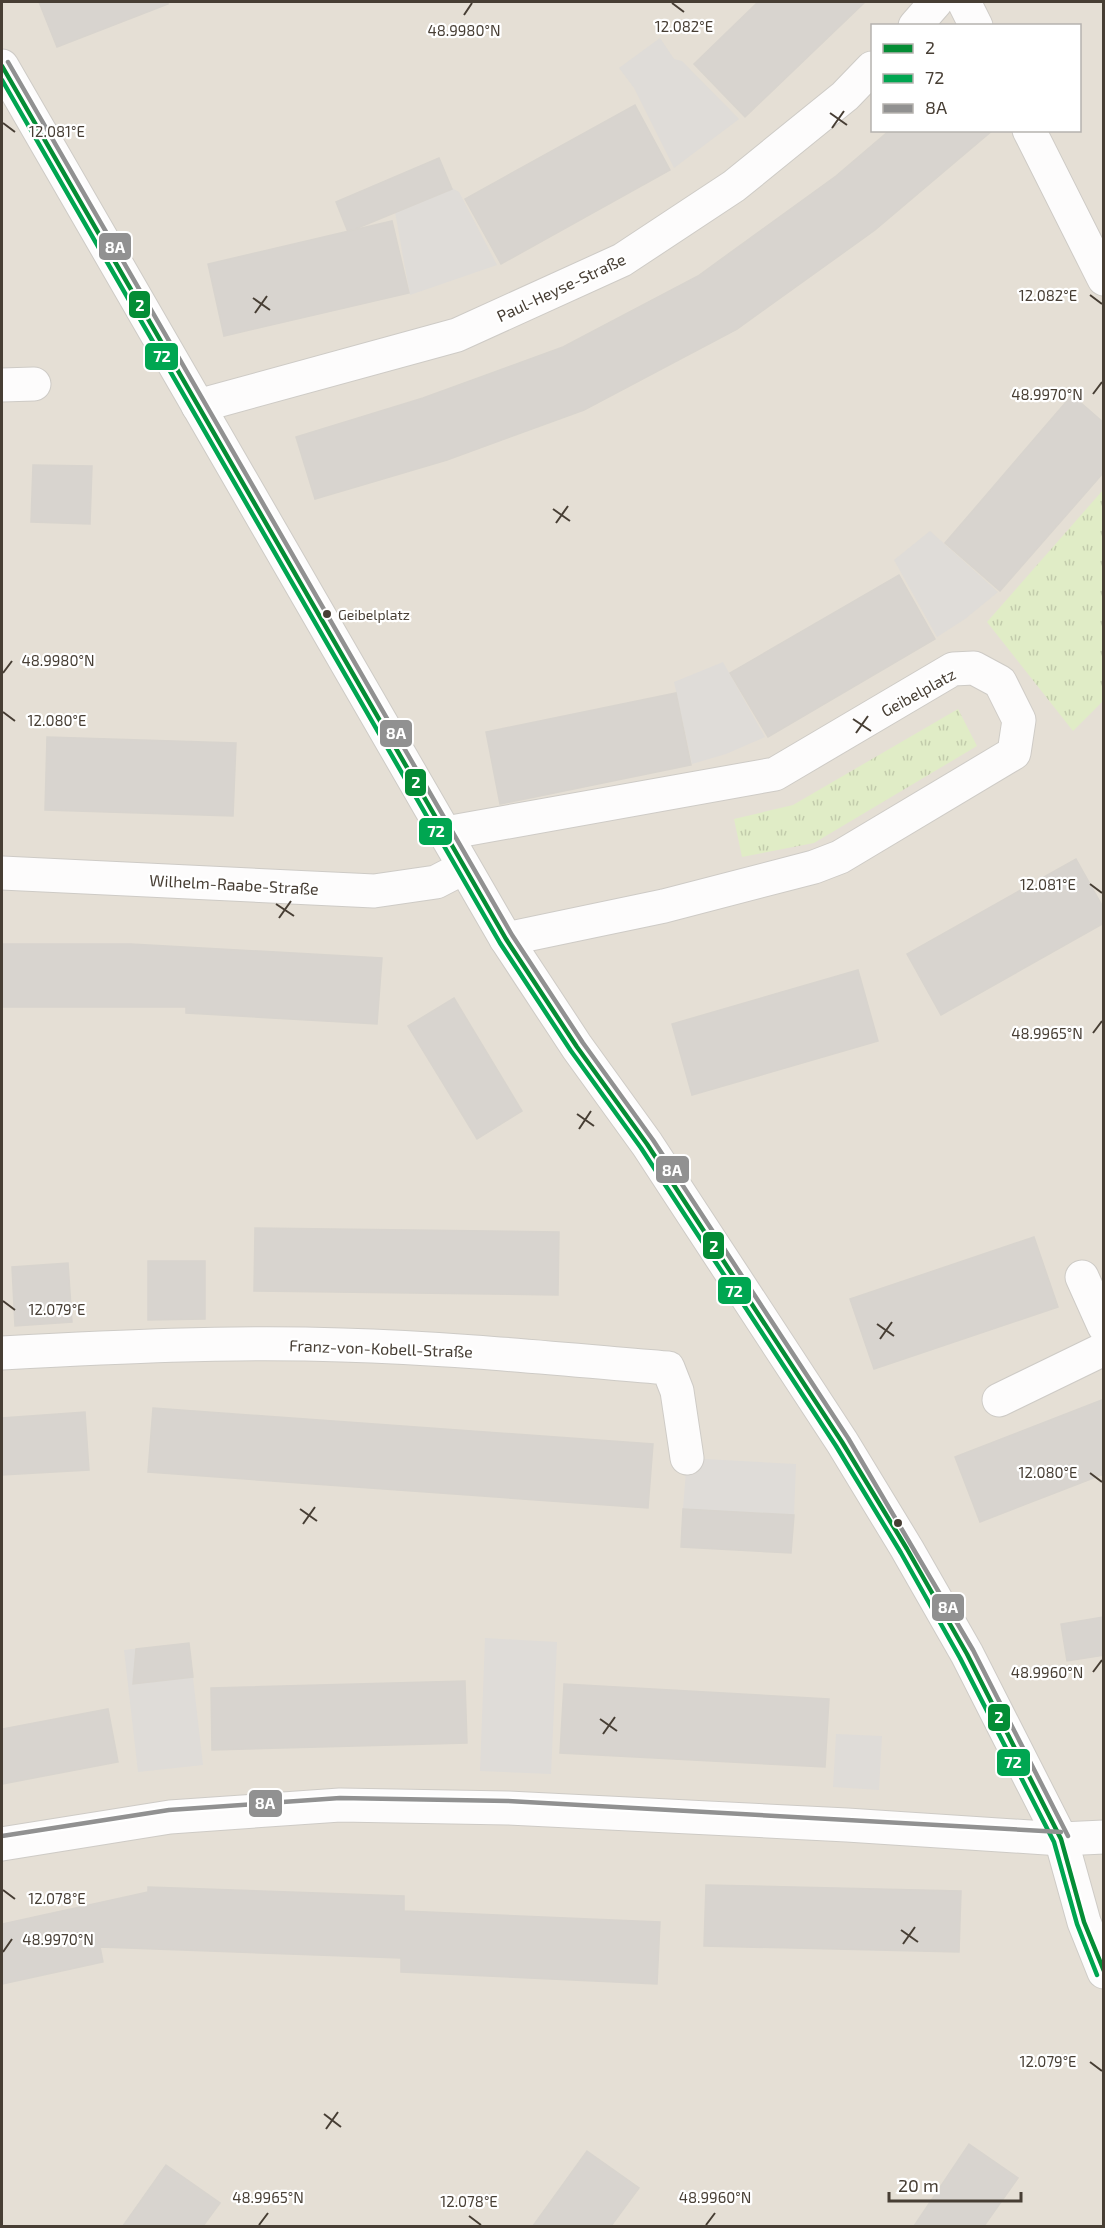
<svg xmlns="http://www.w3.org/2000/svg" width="1105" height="2228" font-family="'Exo 2',sans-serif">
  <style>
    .residential { fill: #e5dfd5; fill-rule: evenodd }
    .park { fill: url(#park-tufts) }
    .parking { fill: #dfdcd8 }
    .building { fill: #d8d4cf; stroke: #d8d4ce; stroke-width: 1.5 }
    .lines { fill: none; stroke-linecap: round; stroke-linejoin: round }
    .minor-casing { stroke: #cecbc6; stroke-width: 35 }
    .minor { stroke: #fdfcfc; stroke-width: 33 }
    .bus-1-casing { stroke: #fff; stroke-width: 9 }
    .bus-2-casing { stroke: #fff; stroke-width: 9 }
    .bus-3-casing { stroke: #fff; stroke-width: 9 }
    .bus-1 { stroke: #048d35; stroke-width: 4.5 }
    .bus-2 { stroke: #00a651; stroke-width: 4.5 }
    .bus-3 { stroke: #919191; stroke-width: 4.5 }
    .ticks { fill: none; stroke: #473e34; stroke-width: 2 }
    .bus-dot { fill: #473e34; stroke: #fff; stroke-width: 2 }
    .labels { text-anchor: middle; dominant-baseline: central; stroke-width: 4.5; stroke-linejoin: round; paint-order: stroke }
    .bus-label { font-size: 14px; fill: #473e34; stroke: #fff; text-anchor: start }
    .street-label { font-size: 16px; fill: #473e34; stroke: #fff }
    .ticks-label { font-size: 15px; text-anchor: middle; fill: #473e34; stroke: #fff; stroke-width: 4.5; stroke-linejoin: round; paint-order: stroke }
    .line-badge { stroke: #fff; stroke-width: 2 }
    .badge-label { font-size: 16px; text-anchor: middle; font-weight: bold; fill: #fff }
  </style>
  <defs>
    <pattern id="park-tufts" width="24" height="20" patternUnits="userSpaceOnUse" patternTransform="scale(1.5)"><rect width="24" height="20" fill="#e0ecc6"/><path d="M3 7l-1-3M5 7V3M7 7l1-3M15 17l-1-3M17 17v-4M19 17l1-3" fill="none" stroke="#c2cbab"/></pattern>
  </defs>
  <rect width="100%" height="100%" fill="#f0ede8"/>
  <path class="residential" d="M2,2H1103V2226H2ZM872,26H1080V130H872Z"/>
  <g class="park">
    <polygon points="1103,490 1103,701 1073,731 987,622"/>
    <polygon points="958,709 977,746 814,843 742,857 734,819 793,805"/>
  </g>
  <g class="parking">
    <polygon points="660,38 674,59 682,61 739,119 674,168 634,88 619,68"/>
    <polygon points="439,158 452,188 459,192 497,265 410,295 395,212 382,182"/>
    <polygon points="930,531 998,592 965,619 937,637 894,560"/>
    <polygon points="723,662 765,737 726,754 692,764 674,682"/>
    <polygon points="687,1458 796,1464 794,1515 683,1509"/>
    <polygon points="485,1638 557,1642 551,1774 480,1771"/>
    <polygon points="189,1643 203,1765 138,1772 124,1650"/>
    <polygon points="836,1734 882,1736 879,1790 833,1787"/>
  </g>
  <g class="building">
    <polygon points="39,2 168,2 168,4 57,47"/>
    <polygon points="758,2 865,2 745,117 694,64"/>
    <polygon points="635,105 670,170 501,264 465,199"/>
    <polygon points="890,130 993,130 875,230 737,329 584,410 447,460 315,499 296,437 423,398 563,347 698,276 836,176"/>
    <polygon points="439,158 452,189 348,232 336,202"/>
    <polygon points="392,221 409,293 224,336 208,264"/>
    <polygon points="1072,395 1104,423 1104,472 1000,591 945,543"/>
    <polygon points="33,465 92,466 90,524 31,522"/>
    <polygon points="899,575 935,639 768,737 730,673"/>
    <polygon points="676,693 691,765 500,804 486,732"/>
    <polygon points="47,737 236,743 233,816 45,810"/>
    <polygon points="1076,859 1104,909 1104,923 941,1015 907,954"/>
    <polygon points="2,944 131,944 382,958 377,1024 186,1013 186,1007 2,1007"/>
    <polygon points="858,970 878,1041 692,1095 672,1024"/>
    <polygon points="454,998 522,1111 477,1139 408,1026"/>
    <polygon points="255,1228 559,1232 558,1295 254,1291"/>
    <polygon points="1034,1237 1058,1307 874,1369 850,1299"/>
    <polygon points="148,1261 205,1261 205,1319 148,1320"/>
    <polygon points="68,1263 72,1322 15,1326 12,1267"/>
    <polygon points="1104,1399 1104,1474 980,1522 955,1457"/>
    <polygon points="153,1408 653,1444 648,1508 148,1472"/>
    <polygon points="85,1412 89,1470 2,1475 2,1418"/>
    <polygon points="683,1509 794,1515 791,1553 681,1547"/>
    <polygon points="1104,1617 1104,1655 1067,1661 1061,1624"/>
    <polygon points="189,1643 193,1677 133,1684 136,1649"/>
    <polygon points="465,1681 467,1743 212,1750 211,1688"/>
    <polygon points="564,1684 829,1699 825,1767 560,1753"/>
    <polygon points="108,1709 118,1762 2,1784 2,1729"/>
    <polygon points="706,1885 961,1891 959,1952 704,1946"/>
    <polygon points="148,1887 404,1896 404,1911 660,1922 657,1984 401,1972 401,1958 100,1947 103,1962 2,1984 2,1924 148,1892"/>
    <polygon points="969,2144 1018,2178 984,2226 914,2226"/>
    <polygon points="587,2151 639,2188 611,2226 533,2226"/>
    <polygon points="166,2165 220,2203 203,2226 123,2226"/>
  </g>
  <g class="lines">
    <defs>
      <g id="minor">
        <polyline points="964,2 976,26"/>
        <polyline points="915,26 936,2"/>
        <polyline points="2,66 506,939 577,1047 647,1144 842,1442 907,1549 967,1654 1061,1839 1084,1922 1104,1972"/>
        <polyline points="1029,130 1104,279"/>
        <polyline points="2,385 34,384"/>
        <polyline points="198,406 457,335 622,260 734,186 845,96 872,68"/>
        <polyline points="446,833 775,774 953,669 974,668 1000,682 1019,720 1014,753 840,857 814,867 664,906 506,939"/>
        <polyline points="2,873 374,891 436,882 463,868"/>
        <polyline points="1082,1277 1104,1326"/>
        <path d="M2,1353C115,1347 229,1341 342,1345C451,1348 560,1359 668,1368L677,1391L687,1458"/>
        <polyline points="999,1400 1104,1349"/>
        <polyline points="2,1844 170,1817 340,1805 508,1808 847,1825 1061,1839 1104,1837"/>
      </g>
    </defs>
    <use href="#minor" class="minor-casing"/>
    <use href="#minor" class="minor"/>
    <defs>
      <polyline id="bus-1" points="2,66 506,939 577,1047 647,1144 842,1442 907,1549 967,1654 1061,1839 1084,1922 1104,1971"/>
      <polyline id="bus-2" points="2,80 500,943 571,1051 641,1148 836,1446 901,1553 960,1658 1054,1842 1077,1924 1097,1975"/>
      <g id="bus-3">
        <polyline points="8,62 512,935 583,1043 653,1140 848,1438 973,1650 1068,1836"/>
        <polyline points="2,1836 169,1810 340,1798 508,1801 1061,1832"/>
      </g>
    </defs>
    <use href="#bus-1" class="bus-1-casing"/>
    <use href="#bus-2" class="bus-2-casing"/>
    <use href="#bus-3" class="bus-3-casing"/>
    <use href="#bus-1" class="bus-1"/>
    <use href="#bus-2" class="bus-2"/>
    <use href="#bus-3" class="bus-3"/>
  </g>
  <path class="ticks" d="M672,3L684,12M464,15L472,3M830,113L847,125M3,123L15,132M832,128L844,111M1090,295L1102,304M253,298L270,310M255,313L267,296M1093,394L1102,382M553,509L570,521M556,523L568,506M3,673L12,661M3,712L15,721M853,719L871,731M856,733L868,716M1090,884L1102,893M276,904L294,916M279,918L291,901M1093,1033L1102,1021M577,1114L594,1126M579,1129L591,1111M3,1301L15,1310M877,1324L894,1336M880,1339L892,1322M1090,1473L1102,1482M300,1509L317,1521M303,1524L315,1507M1093,1672L1102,1660M600,1719L617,1731M603,1734L615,1717M3,1890L15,1899M901,1930L918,1942M903,1944L915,1927M3,1952L12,1939M1090,2062L1102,2071M324,2114L341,2127M326,2129L338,2112M469,2216L481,2225M259,2225L268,2213M706,2225L715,2213"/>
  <g class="bus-dot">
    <circle cx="327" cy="614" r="5"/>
    <circle cx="898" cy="1523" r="5"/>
  </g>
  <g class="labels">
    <g class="bus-label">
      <text x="338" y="614">Geibelplatz</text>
    </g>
    <g class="street-label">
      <text transform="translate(561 287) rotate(-25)">Paul-Heyse-Straße</text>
      <text transform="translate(918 692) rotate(-29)">Geibelplatz</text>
      <text transform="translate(234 884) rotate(3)">Wilhelm-Raabe-Straße</text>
      <text transform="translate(381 1348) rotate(2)">Franz-von-Kobell-Straße</text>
    </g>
  </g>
  <g class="ticks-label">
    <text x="684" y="32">12.082°E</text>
    <text x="464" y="36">48.9980°N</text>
    <text x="57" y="137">12.081°E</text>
    <text x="1048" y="301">12.082°E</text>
    <text x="1047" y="400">48.9970°N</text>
    <text x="58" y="666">48.9980°N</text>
    <text x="57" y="726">12.080°E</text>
    <text x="1048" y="890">12.081°E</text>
    <text x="1047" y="1039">48.9965°N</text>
    <text x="57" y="1315">12.079°E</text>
    <text x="1048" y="1478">12.080°E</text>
    <text x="1047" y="1678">48.9960°N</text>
    <text x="57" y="1904">12.078°E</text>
    <text x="58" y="1945">48.9970°N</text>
    <text x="1048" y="2067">12.079°E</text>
    <text x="268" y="2203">48.9965°N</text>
    <text x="715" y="2203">48.9960°N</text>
    <text x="469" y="2207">12.078°E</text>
  </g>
  <g class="line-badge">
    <rect x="98" y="232" width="34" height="29" rx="6" fill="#919191"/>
    <rect x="128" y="290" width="23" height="29" rx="6" fill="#048d35"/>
    <rect x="144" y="342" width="35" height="29" rx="6" fill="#00a651"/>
    <rect x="379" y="719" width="34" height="29" rx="6" fill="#919191"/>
    <rect x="404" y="768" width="23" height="29" rx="6" fill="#048d35"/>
    <rect x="418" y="817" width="35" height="29" rx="6" fill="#00a651"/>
    <rect x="655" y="1155" width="35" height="29" rx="6" fill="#919191"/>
    <rect x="702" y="1231" width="23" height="29" rx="6" fill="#048d35"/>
    <rect x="717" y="1276" width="35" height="29" rx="6" fill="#00a651"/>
    <rect x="931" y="1593" width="34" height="29" rx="6" fill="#919191"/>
    <rect x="987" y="1703" width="24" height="29" rx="6" fill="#048d35"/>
    <rect x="996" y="1748" width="35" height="29" rx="6" fill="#00a651"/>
    <rect x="248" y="1789" width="35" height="29" rx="6" fill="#919191"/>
  </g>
  <g class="badge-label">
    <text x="115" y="253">8A</text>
    <text x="140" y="311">2</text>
    <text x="162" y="362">72</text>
    <text x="396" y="739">8A</text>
    <text x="416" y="788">2</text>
    <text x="436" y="837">72</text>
    <text x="672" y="1176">8A</text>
    <text x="714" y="1252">2</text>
    <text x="734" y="1297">72</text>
    <text x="948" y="1613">8A</text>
    <text x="999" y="1723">2</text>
    <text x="1013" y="1768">72</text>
    <text x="265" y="1809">8A</text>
  </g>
  <rect width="1105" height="2228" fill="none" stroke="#473e34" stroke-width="6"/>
  <rect x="871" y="24" width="210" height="108" fill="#ffffff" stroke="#b5b2ae" stroke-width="1.5"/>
  <rect x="883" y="44" width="30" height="9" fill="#048d35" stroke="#b5b2ae" stroke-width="1.5"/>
  <text x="925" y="54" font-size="18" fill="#473e34">2</text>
  <rect x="883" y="74" width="30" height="9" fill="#00a651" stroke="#b5b2ae" stroke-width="1.5"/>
  <text x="925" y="84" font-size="18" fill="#473e34">72</text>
  <rect x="883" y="104" width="30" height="9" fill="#919191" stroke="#b5b2ae" stroke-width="1.5"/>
  <text x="925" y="114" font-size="18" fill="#473e34">8A</text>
  <path d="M889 2192v9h132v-9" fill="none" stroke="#473e34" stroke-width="3"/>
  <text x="898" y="2192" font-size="18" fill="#473e34" stroke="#ffffff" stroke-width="4.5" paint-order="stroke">20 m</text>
</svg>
